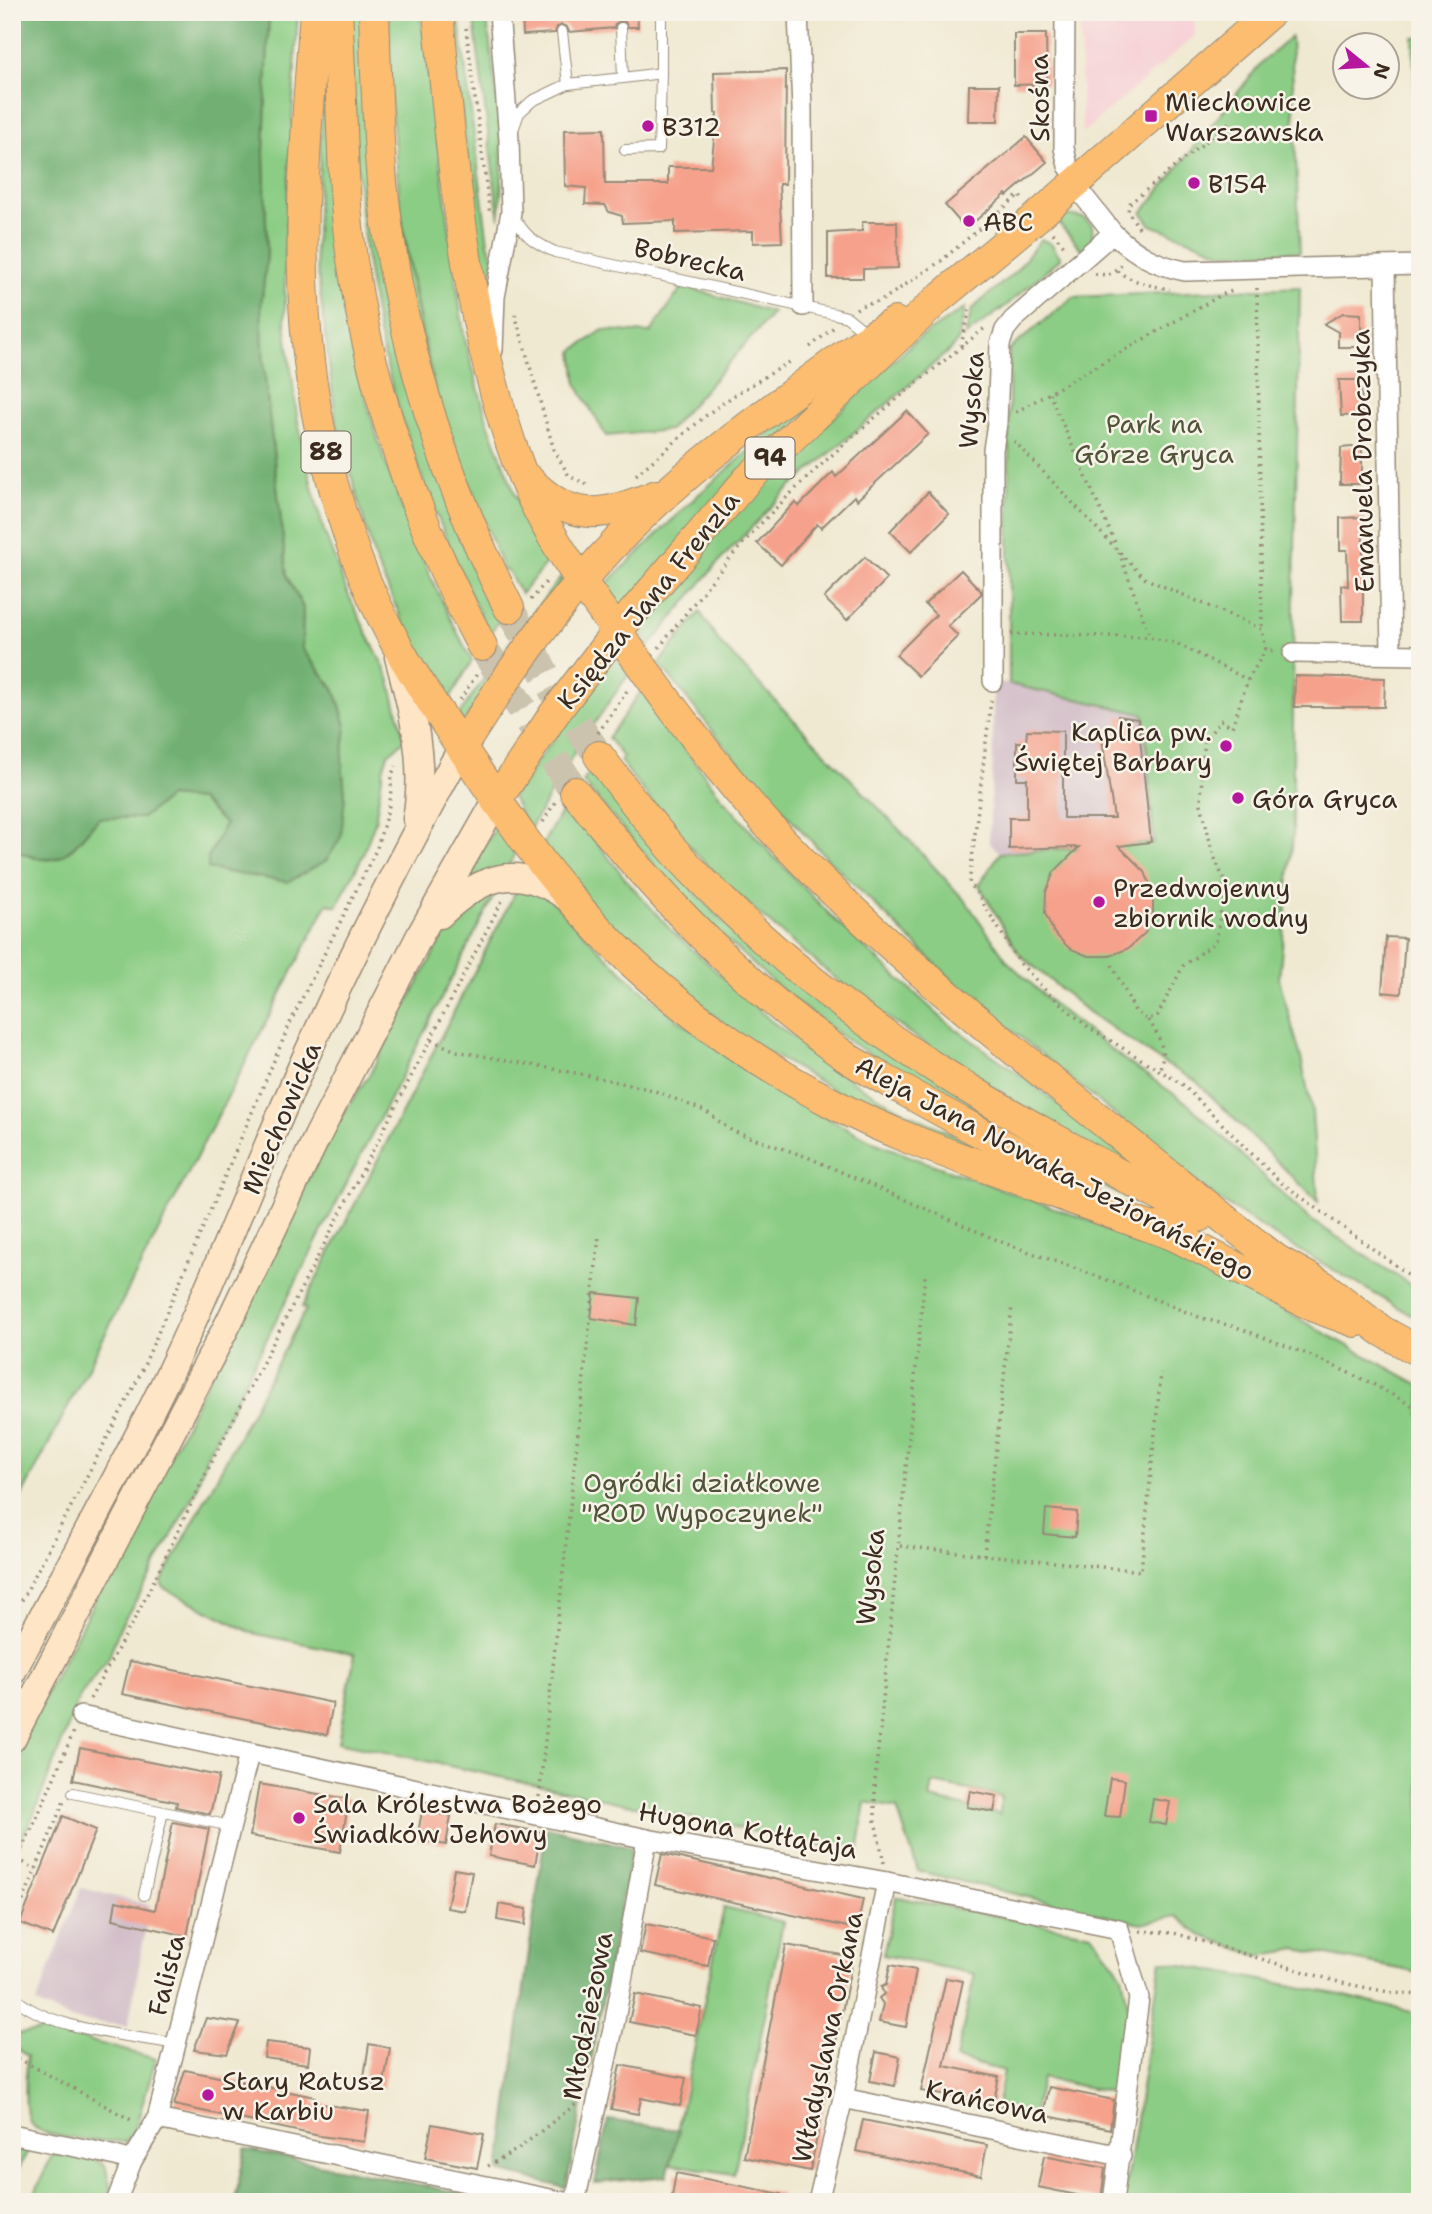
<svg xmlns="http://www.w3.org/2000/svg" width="1432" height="2214" font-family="'Shantell Sans',sans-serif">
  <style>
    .built { fill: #f7cfd5 }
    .industrial { fill: #d2bdc8 }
    .green { fill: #8ccd85; stroke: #647c52; stroke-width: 2; fill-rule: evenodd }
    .forest { fill: #71b072; stroke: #566d48; stroke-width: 2 }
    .building { fill: #f6a18b }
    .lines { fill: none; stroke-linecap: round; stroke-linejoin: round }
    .primary-tunnel { stroke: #ccc3ae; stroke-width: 30; stroke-dasharray: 30 15; stroke-linecap: butt }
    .lane-casing { stroke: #968a78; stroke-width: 12 }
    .street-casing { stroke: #968a78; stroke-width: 22 }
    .secondary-casing { stroke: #968a78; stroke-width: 29 }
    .primary-casing { stroke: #968a78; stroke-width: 32 }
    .path { stroke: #968a78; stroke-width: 3.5; stroke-dasharray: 2 5; stroke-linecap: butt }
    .lane { stroke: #fff; stroke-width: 10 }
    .street { stroke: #fff; stroke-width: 19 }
    .secondary { stroke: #fee5c5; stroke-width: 26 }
    .primary { stroke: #fcbd6f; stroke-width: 30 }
    .poi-dot { fill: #b5179e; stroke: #f7f3e8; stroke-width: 2.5 }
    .labels { text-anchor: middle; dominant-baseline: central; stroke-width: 5; stroke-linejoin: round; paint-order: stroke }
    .shield { fill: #f7f3e8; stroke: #73665b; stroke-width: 2 }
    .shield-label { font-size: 24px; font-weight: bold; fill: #3b2a1e }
    .street-label { font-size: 26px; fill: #3b2a1e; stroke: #f7f3e8 }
    .poi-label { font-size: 26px; fill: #3b2a1e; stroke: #f7f3e8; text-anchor: start }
    .park-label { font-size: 26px; fill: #4f5338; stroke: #f7f3e8 }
  </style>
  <rect width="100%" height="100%" fill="#f7f3e8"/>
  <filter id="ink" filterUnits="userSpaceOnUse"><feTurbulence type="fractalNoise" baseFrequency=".0143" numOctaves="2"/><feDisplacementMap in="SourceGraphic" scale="14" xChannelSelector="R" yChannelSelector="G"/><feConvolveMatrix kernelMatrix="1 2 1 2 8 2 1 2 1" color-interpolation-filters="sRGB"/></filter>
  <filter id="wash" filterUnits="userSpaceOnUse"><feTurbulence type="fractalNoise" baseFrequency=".00686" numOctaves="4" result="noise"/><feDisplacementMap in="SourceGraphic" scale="28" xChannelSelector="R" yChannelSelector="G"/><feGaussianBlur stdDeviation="1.57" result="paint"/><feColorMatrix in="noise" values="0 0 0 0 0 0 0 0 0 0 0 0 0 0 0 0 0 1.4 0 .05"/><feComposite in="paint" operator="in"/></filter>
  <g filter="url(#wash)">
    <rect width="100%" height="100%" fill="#f0e9d2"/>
    <polygon class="built" points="1080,12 1194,12 1195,36 1082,133"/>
    <g class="industrial">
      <polygon points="993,681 1144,714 1154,844 1000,853 989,842 993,755"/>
      <polygon points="81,1888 150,1905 128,2026 74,2020 36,2004"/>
    </g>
    <g class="green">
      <path d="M269,12H298L285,246V322L297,416L312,487L324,531L347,592L389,678L405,740L388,754L383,770L375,822L362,857L337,906L327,904L12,1515V848C61,874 68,853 99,818H142L169,797L200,800L225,824L208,858V869L288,882L345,795L342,761L346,726L335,690L302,649L303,608L287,576L264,369L261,306L267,255L264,153Z"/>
      <path d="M348,12H362L458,533L499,621L489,634C441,531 395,422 374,309C357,211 354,111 348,12Z"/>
      <polygon points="389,12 420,12 464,336 487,420 515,494 545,555 545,565 521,594 508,571 503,570 436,394 421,327 401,213 391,105"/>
      <polygon points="450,12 458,12 488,243 494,258 489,288 486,288 482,281"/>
      <path d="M473,12H486C494,80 508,150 499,219Z"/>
      <polygon points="1291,37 1300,252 1224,253 1151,225 1142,213 1262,62"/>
      <polygon points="1413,37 1420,37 1420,193 1418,193"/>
      <path d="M324,75C328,149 330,224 343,297C365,425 411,546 472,661L446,705L406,629L375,560L336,421L315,252Z"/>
      <polygon points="1068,215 1084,218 1092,225 1093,238 1082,250 1055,219"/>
      <polygon points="1041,239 1051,244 1061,258 1007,305 965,336 972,309 1016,271"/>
      <polygon points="683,286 773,313 669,430 606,436 577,385 573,351 603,330 650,333"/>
      <polygon points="1300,287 1293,653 1293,835 1279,979 1301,1058 1312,1112 1318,1202 1196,1081 1160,1061 1088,1012 1019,954 979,885 1000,853 1154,843 1144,714 1009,684 1009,350 1073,297"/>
      <polygon points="965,308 958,341 951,349 785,492 715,566 647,649 643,631 645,619 702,543 912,343"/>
      <polygon points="868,347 619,611 603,592 604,586 698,495"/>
      <polygon points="561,577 562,582 462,724 455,720 510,642"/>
      <polygon points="700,612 720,643 912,843 967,903 1008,962 1054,1005 1126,1061 1187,1103 1308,1218 1420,1291 1420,1320 1275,1236 1216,1198 958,986 826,857 728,750 659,663"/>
      <polygon points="614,656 630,672 576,750 528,832 512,796"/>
      <path d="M641,691L722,798L773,856L836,921L945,1021L1030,1082L1153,1179L1150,1183C1055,1124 955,1069 865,1001C816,964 768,923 723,881C685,845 653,803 620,761L623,757L608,738Z"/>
      <polygon points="594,765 657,851 723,922 765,959 1158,1211 1159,1214 1051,1160 848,1041 787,995 688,905 583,782"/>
      <polygon points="568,806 628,882 672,931 770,1020 858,1085 906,1112 1011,1162 885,1119 733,1032 611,927 541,847 562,810"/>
      <polygon points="498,823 519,846 507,869 464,882"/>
      <path d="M519,885L544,890L568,918L633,982L673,1016L759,1079L808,1108L876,1143L917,1159L1102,1225L1142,1241L1248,1291L1420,1385V1973L1297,1949L1259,1956L1200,1935L1177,1916L1141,1924L918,1871L897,1808L865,1802L858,1854L338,1742L355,1654L252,1633L164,1588L161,1583L306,1309L302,1307ZM933,1783L1001,1796L1000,1814L930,1799Z"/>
      <polygon points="499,886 206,1457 196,1490 148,1580 120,1627 109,1657 80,1696 33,1816 12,1856 12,1759 172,1452 330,1134 371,1072 451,921"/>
      <polygon points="896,1897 1092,1934 1122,1975 1129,2011 1121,2094 1042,2078 1032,2119 996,2111 1004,2071 956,2059 975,1974 883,1955"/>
      <polygon points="724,1908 783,1922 734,2174 670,2164"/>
      <polygon points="1161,1961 1341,1995 1420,2014 1420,2202 1123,2202"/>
      <path d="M51,2030L156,2059L134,2132L126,2142C105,2140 38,2141 29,2121C23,2109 26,2070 27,2056L13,2046L16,2034Z"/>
      <polygon points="15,2151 28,2151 12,2181 12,2154"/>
      <polygon points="52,2155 88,2156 105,2165 111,2189 107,2202 31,2202"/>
    </g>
    <g class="forest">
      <path d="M12,12H269L264,153L267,255L261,306L264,369L287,576L303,608L302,649L335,690L346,726L342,761L345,796L341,837L327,860L288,882L208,869V858L225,824L200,800L169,797L142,818H99C68,852 61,874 12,848Z"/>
      <polygon points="546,1827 632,1848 566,2188 499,2171"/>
      <polygon points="608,2120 679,2130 667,2176 595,2183"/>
      <polygon points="245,2149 503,2202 235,2202"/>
    </g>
    <g id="blocks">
      <g class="building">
        <polygon points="522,12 637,12 638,27 628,27 625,22 620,21 615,24 614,28 569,32 567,27 562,25 557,27 555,33 523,35"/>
        <polygon points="1014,34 1046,34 1047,84 1014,85"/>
        <polygon points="786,70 785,184 779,184 782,242 753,243 753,231 675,233 675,221 623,223 622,216 609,212 605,205 585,204 586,188 565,186 564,130 604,129 605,184 668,184 668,167 711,167 717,113 715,113 714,72"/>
        <polygon points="969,85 999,85 998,121 968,121"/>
        <polygon points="1026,137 1047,162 1007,196 1006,194 966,229 945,205"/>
        <polygon points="862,222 897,222 898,268 863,269 863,278 828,278 828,233 862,231"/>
        <polygon points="1343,313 1361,314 1361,347 1338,347 1338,332 1324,324"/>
        <polygon points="1339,380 1361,380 1362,415 1341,416"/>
        <polygon points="907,411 928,434 857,500 854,496 821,528 817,524 781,565 757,543 795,502 799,506 833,472 836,477"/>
        <polygon points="1362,446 1362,484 1340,484 1341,448"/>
        <polygon points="928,492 949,514 911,552 890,531"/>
        <polygon points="1363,517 1363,621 1342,621 1341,585 1348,586 1347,550 1340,550 1340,518"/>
        <polygon points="865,557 887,579 847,620 824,598"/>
        <polygon points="961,570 981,591 981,594 948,626 958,636 918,676 896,655 936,615 925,604"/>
        <polygon points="1295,676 1385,678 1384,707 1294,707"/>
        <polygon points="1118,716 1138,719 1151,842 1119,846 1145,872 1153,892 1153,913 1145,933 1129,948 1110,956 1088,956 1069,948 1054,933 1045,913 1046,892 1054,872 1079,847 1009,849 1009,818 1027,818 1027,779 1017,779 1017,742 1026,742 1027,730 1063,731 1063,818 1114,818 1102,739 1118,737"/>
        <polygon points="1386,937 1405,938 1401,994 1382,992"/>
        <polygon points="594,1293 639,1298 636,1325 591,1318"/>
        <polygon points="1046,1509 1077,1512 1075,1537 1044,1534"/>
        <polygon points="130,1661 333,1703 327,1735 122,1694"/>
        <polygon points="80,1748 219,1776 210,1814 176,1807 177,1802 73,1780"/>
        <polygon points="1110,1778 1125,1780 1120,1817 1104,1816"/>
        <polygon points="259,1784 349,1799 340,1852 250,1836"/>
        <polygon points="970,1791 997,1796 994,1812 967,1807"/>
        <polygon points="1153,1799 1170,1802 1166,1825 1149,1822"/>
        <polygon points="422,1811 451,1816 446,1845 417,1839"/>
        <polygon points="63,1816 96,1830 53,1936 20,1923"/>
        <polygon points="173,1822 209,1829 187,1936 113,1919 116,1901 155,1910"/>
        <polygon points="495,1824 541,1832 535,1865 489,1856"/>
        <polygon points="662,1854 863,1899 857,1929 655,1885"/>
        <polygon points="454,1869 472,1872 465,1911 447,1908"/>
        <polygon points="499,1904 527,1909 525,1925 497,1920"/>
        <polygon points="646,1924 713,1937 708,1966 640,1953"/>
        <polygon points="786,1945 853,1957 810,2171 744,2157"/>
        <polygon points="890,1965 916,1970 906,2027 879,2022 883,2004 879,1998 884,1994 881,1987 886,1985"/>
        <polygon points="946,1978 963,1981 944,2066 999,2077 993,2105 921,2091"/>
        <polygon points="635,1994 702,2008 696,2035 629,2022"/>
        <polygon points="206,2018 240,2023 227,2054 194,2050"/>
        <polygon points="266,2042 310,2047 308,2064 264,2058"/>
        <polygon points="369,2044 390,2048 383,2088 363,2084"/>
        <polygon points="876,2052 900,2057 895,2086 870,2081"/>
        <polygon points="620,2065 686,2078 680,2106 641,2098 638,2114 611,2109"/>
        <polygon points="185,2070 315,2097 314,2103 369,2111 364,2142 320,2136 174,2105"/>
        <polygon points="1049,2087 1114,2100 1110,2129 1043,2115"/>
        <polygon points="863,2120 987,2145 981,2176 856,2151"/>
        <polygon points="432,2124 484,2134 477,2168 425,2158"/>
        <polygon points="1044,2156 1105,2168 1101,2200 1038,2187"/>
        <polygon points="676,2173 781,2194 781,2202 671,2202"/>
      </g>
    </g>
  </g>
  <g filter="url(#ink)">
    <use href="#blocks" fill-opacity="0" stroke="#968a78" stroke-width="2"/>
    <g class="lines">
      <g class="primary-tunnel">
        <polyline points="509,608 555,693 599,756"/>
        <polyline points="482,646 575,792"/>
      </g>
      <defs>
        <g id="lane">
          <polyline points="623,78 661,73 661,12"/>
          <polyline points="568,84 623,78 621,28"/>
          <polyline points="513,130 519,113 532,101 568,84 562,32"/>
          <polyline points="625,150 659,149 661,73"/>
          <path d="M513,215C525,236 533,242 555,252L835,314L847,317L868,334"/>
          <polyline points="73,1793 231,1826"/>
          <polyline points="144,1895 163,1812"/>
          <path d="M12,1995C45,2030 129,2035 176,2044"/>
        </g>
        <g id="street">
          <polyline points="798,12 802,109 803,306"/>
          <polyline points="1065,12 1064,148 1068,166 1079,180"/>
          <path d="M1113,233C1135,254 1155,265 1185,271L1420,265"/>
          <polyline points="1385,266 1391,654"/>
          <polyline points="493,350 495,297 511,212 509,140 499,12"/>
          <polyline points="1293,653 1420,655"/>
          <polyline points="993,681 993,450 997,423 1000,344 1005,330 1013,320 1113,233 1074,184"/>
          <polyline points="81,1716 647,1839 887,1882 1119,1929 1139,1998 1113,2202"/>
          <polyline points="843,2098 1121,2156"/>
          <polyline points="157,2119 565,2202"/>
          <path d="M12,2134C52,2144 93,2148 132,2161"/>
          <polyline points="116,2202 132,2161 157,2119 249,1754"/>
          <polyline points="575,2202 615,2020 647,1839"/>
          <polyline points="818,2202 843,2098 887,1882"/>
        </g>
        <g id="secondary">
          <path d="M398,657C413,712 426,762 416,819"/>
          <path d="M440,915C481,876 516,862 566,897"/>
          <path d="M12,1673C62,1578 115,1484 162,1388C214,1281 255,1171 303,1063C351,956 405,850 462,747"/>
          <polyline points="12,1739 229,1322 317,1137 421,933 496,801"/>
        </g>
        <g id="primary">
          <path d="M315,12C306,134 294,255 311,377C323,464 351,561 393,638C412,675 437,709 459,744C495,797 529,850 571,899C642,982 735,1052 832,1103C888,1133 949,1154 1009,1176C1063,1196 1118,1216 1173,1235"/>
          <path d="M337,12C343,97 340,182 353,266C373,399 419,528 482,646"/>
          <path d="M374,12C376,69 377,126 382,182C397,331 442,475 509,608"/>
          <path d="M438,12C453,166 465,323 520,469C544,534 586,588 626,644C670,706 716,768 767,824C860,925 966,1012 1073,1098C1141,1152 1208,1207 1277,1260"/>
          <path d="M528,479C574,525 602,516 657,495"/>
          <path d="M462,747C520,654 586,564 669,491C706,458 746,428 786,398C822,372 856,344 895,322"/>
          <path d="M599,756C620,784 641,812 664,839C685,865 710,889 734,912C867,1042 1037,1130 1199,1217"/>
          <path d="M575,792C655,892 743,986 849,1059C867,1070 886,1080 905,1091C963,1124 1023,1155 1083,1187"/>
          <polyline points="496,801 554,714 617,631 748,479 938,299 1038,216 1271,12"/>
          <polyline points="1157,1227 1314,1307 1355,1322"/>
          <polyline points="1261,1251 1322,1285 1382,1331 1420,1352"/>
        </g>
      </defs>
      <use href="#lane" class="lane-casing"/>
      <use href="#street" class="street-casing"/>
      <use href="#secondary" class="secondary-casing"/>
      <use href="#primary" class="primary-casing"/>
      <g class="path">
        <polyline points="466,28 490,215"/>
        <polyline points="1139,228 1128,212 1129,204 1231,121"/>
        <polyline points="1053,233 1066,248"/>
        <path d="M1117,271C1133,282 1151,286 1170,289"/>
        <polyline points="1095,274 1108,275 1122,265"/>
        <polyline points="1257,288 1262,629"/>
        <polyline points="856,309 860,306 881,301 941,261 1019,195 1022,199"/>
        <polyline points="515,314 554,450 569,476 590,486"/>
        <polyline points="961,346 970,308"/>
        <polyline points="810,347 834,327"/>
        <polyline points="1049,393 1116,545"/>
        <polyline points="1016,412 1221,295 1235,290"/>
        <polyline points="1014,441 1144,578 1262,629 1266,649 1274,651"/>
        <polyline points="636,475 709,413 736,394 790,362"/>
        <polyline points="1119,552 1150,637"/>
        <polyline points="531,600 546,582"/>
        <polyline points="1011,634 1150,637 1178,644 1248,680"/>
        <path d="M659,648C689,609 720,569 753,532C823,457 905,392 985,328"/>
        <polyline points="460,700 479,671"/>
        <polyline points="991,700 969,884 977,893 1019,962 1048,993 1088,1027 1182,1084 1279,1181 1420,1283"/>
        <polyline points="598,733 629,688"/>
        <polyline points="543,822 555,802"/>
        <polyline points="1112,965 1135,1011 1148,1020 1158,1015 1183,966 1216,942 1225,882 1213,854 1201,804 1202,768 1205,740 1221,720 1232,727 1248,680 1266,649"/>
        <path d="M1148,1020C1160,1037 1167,1051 1159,1071"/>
        <polyline points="431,1040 456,1051 586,1075 653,1090 707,1112 732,1131 807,1157 1004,1243 1110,1281 1201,1318 1239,1328 1307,1354 1369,1382 1420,1410"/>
        <polyline points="900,1546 1141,1571 1161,1373"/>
        <polyline points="984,1555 1012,1306"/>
        <polyline points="12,1619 140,1375 291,1021 377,848 390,802 392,774 396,766"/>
        <polyline points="90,1699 140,1609 215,1455 502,901"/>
        <polyline points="539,1797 599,1236"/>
        <polyline points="17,1859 36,1869"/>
        <polyline points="884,1863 875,1821 875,1780 925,1276"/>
        <polyline points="12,1868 36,1820 74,1731"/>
        <polyline points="12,1927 64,1801"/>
        <polyline points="1140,1931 1174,1933 1342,1983 1394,1993 1420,1995"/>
        <polyline points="12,2055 133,2121"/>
        <polyline points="488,2166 518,2149 576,2104"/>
      </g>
      <use href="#lane" class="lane"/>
      <use href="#street" class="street"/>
      <use href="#secondary" class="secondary"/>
      <use href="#primary" class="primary"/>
    </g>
  </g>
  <g class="poi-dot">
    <rect x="1144" y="109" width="14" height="14" rx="3.5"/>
    <circle cx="648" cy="126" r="7"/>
    <circle cx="1194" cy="183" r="7"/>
    <circle cx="969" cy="221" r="7"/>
    <circle cx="1226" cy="746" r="7"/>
    <circle cx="1238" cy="798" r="7"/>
    <circle cx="1099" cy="902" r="7"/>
    <circle cx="299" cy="1818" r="7"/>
    <circle cx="208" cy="2095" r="7"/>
  </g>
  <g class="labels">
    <g class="shield">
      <rect x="301.5" y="431.5" width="49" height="41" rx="5"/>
      <rect x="745.5" y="437.5" width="49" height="41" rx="5"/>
    </g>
    <g class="shield-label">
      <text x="326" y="452">88</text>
      <text x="770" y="458">94</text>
    </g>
    <g class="street-label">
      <text transform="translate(1039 98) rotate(-91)">Skośna</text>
      <text transform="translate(690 259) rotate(13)">Bobrecka</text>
      <text transform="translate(971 400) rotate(-86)">Wysoka</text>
      <text transform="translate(1362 461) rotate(-91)">Emanuela Drobczyka</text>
      <text transform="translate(648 600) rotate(-51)">Księdza Jana Frenzla</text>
      <text transform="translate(281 1118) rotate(-67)">Miechowicka</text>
      <text transform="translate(1055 1168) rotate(28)">Aleja Jana Nowaka-Jeziorańskiego</text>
      <text transform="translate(870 1577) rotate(-84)">Wysoka</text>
      <text transform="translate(748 1830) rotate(10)">Hugona Kołłątaja</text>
      <text transform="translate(166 1975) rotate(-76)">Falista</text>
      <text transform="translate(587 2016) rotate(-79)">Młodzieżowa</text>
      <text transform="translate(827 2037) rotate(-78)">Władyslawa Orkana</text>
      <text transform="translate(987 2101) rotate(12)">Krańcowa</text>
    </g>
    <g class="poi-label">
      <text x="1165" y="101">Miechowice<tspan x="1165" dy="30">Warszawska</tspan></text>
      <text x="662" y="126">B312</text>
      <text x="1208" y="183">B154</text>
      <text x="983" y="221">ABC</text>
      <text x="1212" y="731" text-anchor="end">Kaplica pw.<tspan x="1212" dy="30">Świętej Barbary</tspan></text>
      <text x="1252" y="798">Góra Gryca</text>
      <text x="1113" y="887">Przedwojenny<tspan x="1113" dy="30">zbiornik wodny</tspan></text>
      <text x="313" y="1803">Sala Królestwa Bożego<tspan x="313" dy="30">Świadków Jehowy</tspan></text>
      <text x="222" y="2080">Stary Ratusz<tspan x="222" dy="30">w Karbiu</tspan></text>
    </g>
    <g class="park-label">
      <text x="1154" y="423">Park na<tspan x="1154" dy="30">Górze Gryca</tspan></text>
      <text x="702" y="1482">Ogródki działkowe<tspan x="702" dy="30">"ROD Wypoczynek"</tspan></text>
    </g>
  </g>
  <rect width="1432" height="2214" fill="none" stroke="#f7f3e8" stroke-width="42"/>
  <g transform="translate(1366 66) rotate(108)"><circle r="33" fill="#f7f3e8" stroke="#aca397" stroke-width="2"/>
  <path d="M0-5L12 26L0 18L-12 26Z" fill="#b5179e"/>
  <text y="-10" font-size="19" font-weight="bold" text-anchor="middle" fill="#3b2a1e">N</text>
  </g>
</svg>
